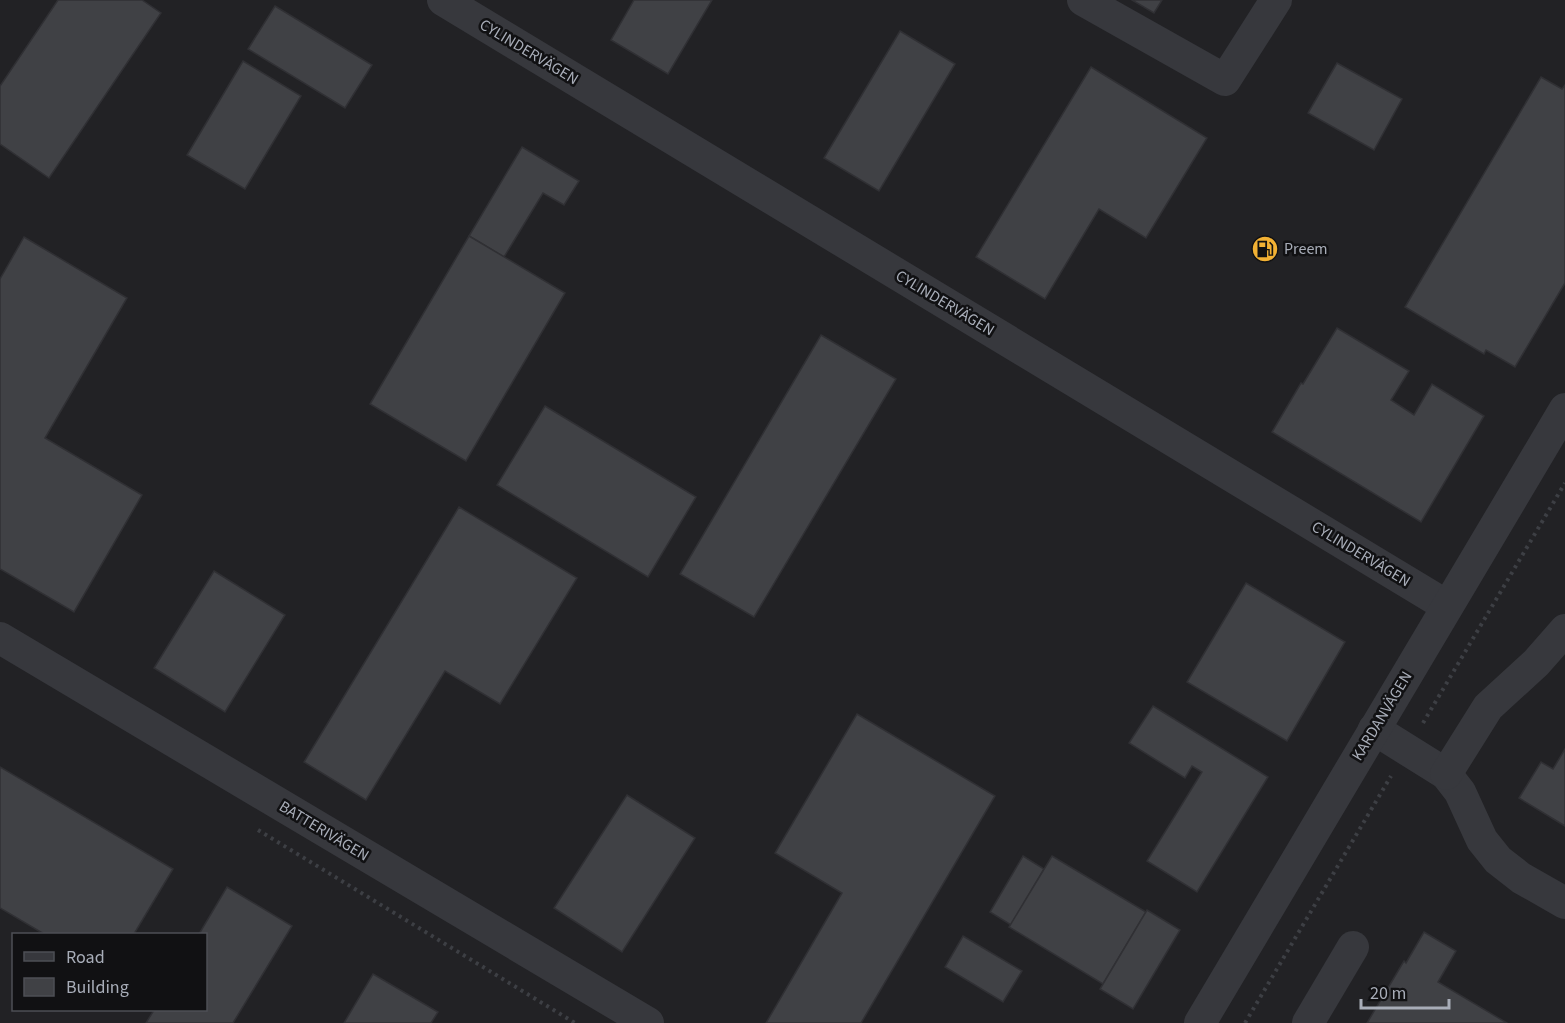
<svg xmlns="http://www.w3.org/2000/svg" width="1565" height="1023" font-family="'Source Sans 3',sans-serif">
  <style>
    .built { fill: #222225; fill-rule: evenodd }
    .building { fill: #404145; stroke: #303034; stroke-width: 1.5 }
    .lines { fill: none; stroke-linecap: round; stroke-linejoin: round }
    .path { stroke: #3d3f44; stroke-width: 4; stroke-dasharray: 3 4.5; stroke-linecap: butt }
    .minor { stroke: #37383d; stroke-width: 32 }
    .labels { text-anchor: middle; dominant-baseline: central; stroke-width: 5; stroke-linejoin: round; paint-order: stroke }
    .street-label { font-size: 16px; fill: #a8adb8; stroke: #111113 }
    .poi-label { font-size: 16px; fill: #a8adb8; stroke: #111113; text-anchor: start }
  </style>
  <rect width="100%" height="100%" fill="#161618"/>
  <path class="built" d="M0,0H1565V1023H0ZM14,934H206V1010H14Z"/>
  <g class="building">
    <polygon points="58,0 142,0 161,13 49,178 0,144 0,86"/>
    <polygon points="634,0 712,0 668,74 611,40"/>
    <polygon points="1132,0 1162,0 1154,13"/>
    <polygon points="275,6 372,65 345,108 248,49"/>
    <polygon points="900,31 955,64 879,191 824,158"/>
    <polygon points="243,61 301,96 245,189 187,155"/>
    <polygon points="1337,63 1402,99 1374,150 1308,113"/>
    <polygon points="1091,67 1207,138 1146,238 1099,209 1045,299 976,257"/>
    <polygon points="1541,77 1562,89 1565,85 1565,283 1515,367 1486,350 1484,354 1405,307"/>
    <polygon points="522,147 579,181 564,205 543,193 504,257 469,236"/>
    <polygon points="469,236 565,293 466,461 370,404"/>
    <polygon points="24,237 127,298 45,438 142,495 74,612 0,569 0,279"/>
    <polygon points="1337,328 1409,371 1391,400 1414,415 1432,384 1484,416 1421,522 1272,432 1301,383 1303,384"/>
    <polygon points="821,335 896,379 754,617 680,574"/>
    <polygon points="545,406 696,497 648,577 497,485"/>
    <polygon points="459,507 577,578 500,704 445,671 366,800 304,762"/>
    <polygon points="214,571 285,615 225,712 154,668"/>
    <polygon points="1246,583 1345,642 1287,741 1187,682"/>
    <polygon points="1153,706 1268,777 1197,892 1147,861 1202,772 1192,766 1185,778 1129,743"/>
    <polygon points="857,714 995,796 861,1023 766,1023 842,893 775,853"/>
    <polygon points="1565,749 1565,826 1519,798 1541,762 1553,769"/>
    <polygon points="0,767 173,869 134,934 44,934 0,908"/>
    <polygon points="627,795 695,838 622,952 554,908"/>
    <polygon points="1023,856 1044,869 1011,925 990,912"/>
    <polygon points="1052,856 1146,912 1103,984 1009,927"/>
    <polygon points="227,887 292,926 233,1023 146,1023 154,1010 206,1010 206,934 199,934"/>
    <polygon points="1147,910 1180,930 1133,1009 1100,989"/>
    <polygon points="1424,932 1456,951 1438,982 1507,1023 1367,1023 1404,961 1406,963"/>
    <polygon points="963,936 1022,971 1003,1002 945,967"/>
    <polygon points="373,974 438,1012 431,1023 344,1023"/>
  </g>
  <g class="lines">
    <g class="path">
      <polyline points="1423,723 1565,483"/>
      <polyline points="258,830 575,1023"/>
      <polyline points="1245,1023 1391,776"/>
    </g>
    <g class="minor">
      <polyline points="443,0 1447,606"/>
      <polyline points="1083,0 1225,80 1276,0"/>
      <polyline points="0,638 648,1023"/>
      <polyline points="1374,729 1446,774 1460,792 1482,840 1498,860 1521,878 1565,903"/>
      <polyline points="1446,774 1488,707 1536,663 1565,630"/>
      <polyline points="1200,1023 1565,409"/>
      <polyline points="1308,1023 1353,947"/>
    </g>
  </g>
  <defs>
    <symbol id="fuel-disc" viewBox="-11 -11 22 22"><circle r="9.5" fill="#f2b134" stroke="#111113"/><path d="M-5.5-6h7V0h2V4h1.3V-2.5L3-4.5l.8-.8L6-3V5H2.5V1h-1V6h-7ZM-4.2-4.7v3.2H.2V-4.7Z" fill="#111"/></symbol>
  </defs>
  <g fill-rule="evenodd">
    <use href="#fuel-disc" x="1250" y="234" width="30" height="30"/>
  </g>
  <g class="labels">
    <g class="street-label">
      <text transform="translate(529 52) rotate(31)">CYLINDERVÄGEN</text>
      <text transform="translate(945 303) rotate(31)">CYLINDERVÄGEN</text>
      <text transform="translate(1361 554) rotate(31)">CYLINDERVÄGEN</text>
      <text transform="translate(1382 716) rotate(-59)">KARDANVÄGEN</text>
      <text transform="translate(324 831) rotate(31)">BATTERIVÄGEN</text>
    </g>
    <g class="poi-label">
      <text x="1284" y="249">Preem</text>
    </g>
  </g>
  <rect x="12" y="933" width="195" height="78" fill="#111113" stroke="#4d4f55" stroke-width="1.5"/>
  <rect x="24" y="952" width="30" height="9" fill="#37383d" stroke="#4d4f55" stroke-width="1.5"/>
  <text x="66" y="963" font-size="18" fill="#a8adb8">Road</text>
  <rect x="24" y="978" width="30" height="18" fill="#404145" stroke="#4d4f55" stroke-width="1.5"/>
  <text x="66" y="993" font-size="18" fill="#a8adb8">Building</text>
  <path d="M1361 999v9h88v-9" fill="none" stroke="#a8adb8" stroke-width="3"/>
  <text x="1370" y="999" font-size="18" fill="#a8adb8" stroke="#111113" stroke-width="4.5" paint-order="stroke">20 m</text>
</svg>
